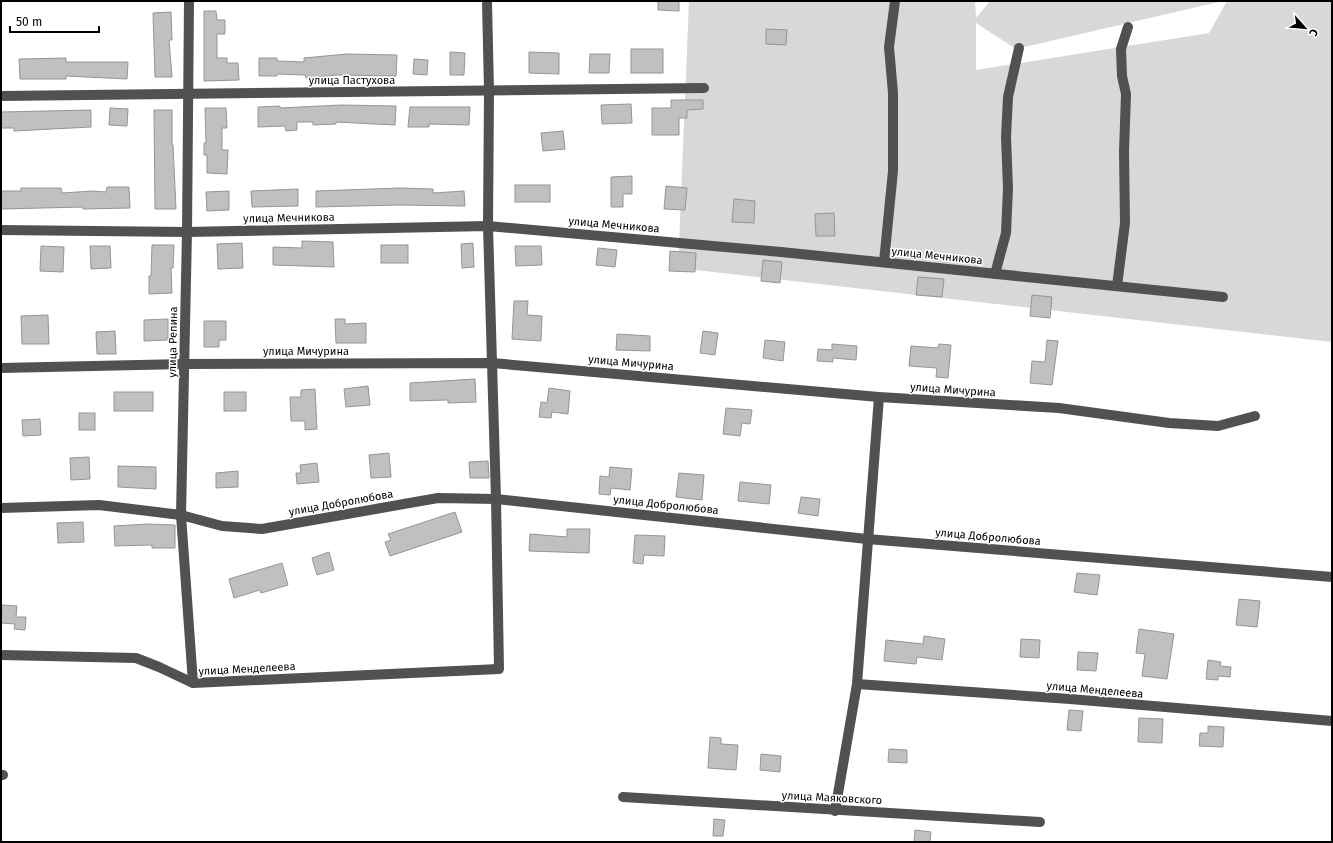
<svg xmlns="http://www.w3.org/2000/svg" width="1333" height="843" font-family="'Fira Sans',sans-serif">
  <style>
    .green { fill: #d8d8d8 }
    .building { fill: #c0c0c0; stroke: #959595 }
    .lines { fill: none; stroke-linecap: round; stroke-linejoin: round }
    .minor { stroke: #515151; stroke-width: 10 }
    .labels { text-anchor: middle; dominant-baseline: central; stroke-width: 3; stroke-linejoin: round; paint-order: stroke }
    .street-label { font-size: 11px; fill: #000; stroke: #fff }
  </style>
  <rect width="100%" height="100%" fill="#fff"/>
  <polygon class="green" points="689,1 975,1 976,18 990,1 1223,1 1016,49 976,23 976,70 1209,33 1227,1 1332,1 1332,342 678,268"/>
  <g class="building">
    <polygon points="658,1 679,1 679,11 658,10"/>
    <polygon points="204,11 216,11 217,20 225,20 225,34 217,34 217,58 227,58 227,63 238,63 239,80 204,81"/>
    <polygon points="171,12 172,40 169,40 172,77 155,77 153,13"/>
    <polygon points="766,29 787,30 786,45 766,44"/>
    <rect x="631" y="49" width="32" height="24"/>
    <polygon points="450,52 465,53 464,75 450,75"/>
    <polygon points="529,52 559,53 559,74 529,73"/>
    <polygon points="347,54 397,55 396,76 337,75 306,78 305,75 277,74 277,76 259,76 259,58 277,58 277,61 304,62 304,58"/>
    <polygon points="590,54 610,54 609,73 589,73"/>
    <polygon points="66,58 66,62 128,62 127,79 66,76 66,79 20,79 19,59"/>
    <polygon points="414,59 428,60 427,75 413,74"/>
    <polygon points="671,100 703,100 703,109 687,110 687,118 679,118 679,135 652,135 652,108 671,108"/>
    <polygon points="631,104 632,123 602,124 601,105"/>
    <polygon points="341,105 396,106 395,125 336,122 336,124 313,125 313,122 297,122 297,130 286,131 285,126 258,127 258,107 280,106 280,108"/>
    <polygon points="410,107 470,107 469,125 429,124 429,127 408,127"/>
    <polygon points="110,108 128,109 127,126 109,125"/>
    <polygon points="205,108 226,108 227,128 222,128 222,150 228,150 227,174 207,173 207,155 204,155 204,143 206,143"/>
    <polygon points="91,110 91,127 14,131 14,128 1,128 1,112"/>
    <polygon points="154,110 172,110 172,145 173,145 176,209 155,209"/>
    <polygon points="563,131 565,149 543,151 541,133"/>
    <polygon points="632,176 632,194 623,194 623,207 611,207 611,177"/>
    <rect x="515" y="185" width="35" height="17"/>
    <polygon points="666,186 687,188 685,210 664,209"/>
    <polygon points="107,187 129,187 130,208 83,209 83,207 1,209 1,191 21,191 21,188 61,188 62,193 92,191 106,192"/>
    <polygon points="400,188 433,189 433,193 464,191 465,206 400,205 316,207 316,191"/>
    <polygon points="298,189 298,206 252,207 251,191"/>
    <polygon points="229,191 229,210 207,211 206,192"/>
    <polygon points="734,199 755,201 754,223 732,222"/>
    <polygon points="834,213 835,236 816,236 815,214"/>
    <polygon points="302,241 333,242 334,267 273,265 273,247 302,248"/>
    <polygon points="242,243 243,268 218,269 217,244"/>
    <polygon points="473,243 474,267 462,268 461,244"/>
    <polygon points="152,245 174,245 173,268 171,268 172,293 149,294 149,276 151,276"/>
    <rect x="381" y="245" width="27" height="18"/>
    <polygon points="41,246 64,247 63,272 40,271"/>
    <polygon points="90,246 110,246 111,268 91,269"/>
    <polygon points="515,246 541,246 542,265 516,266"/>
    <polygon points="598,248 617,250 615,267 596,265"/>
    <polygon points="670,251 696,253 695,272 669,271"/>
    <polygon points="763,260 782,262 780,283 761,281"/>
    <polygon points="918,277 944,279 942,297 916,295"/>
    <polygon points="1032,295 1052,297 1050,318 1030,316"/>
    <polygon points="514,301 528,301 527,315 542,316 541,341 512,339"/>
    <polygon points="48,315 49,344 22,344 21,316"/>
    <polygon points="168,319 168,340 144,341 144,320"/>
    <polygon points="335,319 345,319 345,324 366,323 366,343 336,343"/>
    <polygon points="204,321 226,321 226,340 219,340 219,347 204,347"/>
    <polygon points="115,331 116,354 97,354 96,332"/>
    <polygon points="703,331 718,333 715,355 700,353"/>
    <polygon points="617,334 650,336 650,351 616,350"/>
    <polygon points="765,340 785,342 783,361 763,358"/>
    <polygon points="1047,340 1058,341 1052,385 1030,383 1032,361 1045,362"/>
    <polygon points="832,344 857,346 856,360 833,358 833,362 817,361 818,349 832,350"/>
    <polygon points="939,344 951,345 948,378 936,377 937,368 909,366 911,346 938,348"/>
    <polygon points="475,379 476,402 448,403 448,400 410,401 410,383"/>
    <polygon points="368,386 370,405 346,407 344,389"/>
    <polygon points="549,388 570,391 568,414 552,412 551,418 539,417 541,402 547,403"/>
    <polygon points="315,389 317,429 305,430 305,421 291,421 290,397 301,397 301,390"/>
    <rect x="114" y="392" width="39" height="19"/>
    <rect x="224" y="392" width="22" height="19"/>
    <polygon points="726,408 752,410 750,424 742,423 740,436 723,434"/>
    <rect x="79" y="413" width="16" height="17"/>
    <polygon points="40,419 41,435 23,436 22,420"/>
    <polygon points="389,453 391,477 371,478 369,455"/>
    <polygon points="89,457 90,479 71,480 70,458"/>
    <polygon points="488,461 489,478 470,478 469,462"/>
    <polygon points="317,463 319,482 297,484 296,473 301,473 300,465"/>
    <polygon points="118,466 156,467 156,489 118,487"/>
    <polygon points="610,467 632,469 630,490 611,488 610,495 599,494 600,476 609,477"/>
    <polygon points="238,471 238,487 216,488 216,473"/>
    <polygon points="679,473 704,475 702,500 676,497"/>
    <polygon points="740,482 771,485 769,504 738,501"/>
    <polygon points="801,497 820,499 818,516 798,513"/>
    <polygon points="455,512 462,532 390,556 385,542 391,540 388,534"/>
    <polygon points="83,522 84,542 58,543 57,523"/>
    <polygon points="148,524 175,525 175,548 152,548 152,545 115,546 114,526"/>
    <polygon points="567,529 590,529 589,553 529,551 530,534 567,537"/>
    <polygon points="635,535 665,536 664,556 644,555 643,564 633,563"/>
    <polygon points="329,552 334,570 317,575 312,558"/>
    <polygon points="282,563 288,585 261,593 260,590 234,598 229,579"/>
    <polygon points="1077,573 1100,575 1097,595 1074,592"/>
    <polygon points="1239,599 1260,601 1257,627 1236,625"/>
    <polygon points="2,605 17,606 16,617 26,617 25,630 14,629 15,624 1,623"/>
    <polygon points="1139,629 1174,634 1167,679 1142,676 1145,654 1136,653"/>
    <polygon points="924,636 945,639 942,660 917,657 916,664 884,661 886,640 923,644"/>
    <polygon points="1021,639 1040,640 1039,658 1020,657"/>
    <polygon points="1078,652 1098,653 1096,671 1077,670"/>
    <polygon points="1208,660 1221,662 1220,666 1231,667 1230,677 1218,676 1218,680 1206,679"/>
    <polygon points="1069,710 1083,711 1081,731 1067,730"/>
    <polygon points="1139,718 1163,719 1162,743 1138,742"/>
    <polygon points="1208,726 1224,727 1223,747 1199,746 1200,733 1208,733"/>
    <polygon points="710,737 721,738 721,744 738,745 736,770 708,768"/>
    <polygon points="889,749 907,750 907,763 888,762"/>
    <polygon points="761,754 781,756 780,772 760,770"/>
    <polygon points="714,819 725,820 723,836 713,836"/>
    <polygon points="915,830 931,832 930,842 914,842"/>
  </g>
  <g class="lines">
    <g class="minor">
      <polyline points="189,1 187,232 181,515 193,683"/>
      <polyline points="1,96 704,88"/>
      <polyline points="1,230 187,232 488,226 781,252 1223,297"/>
      <polyline points="884,262 893,171 893,93 889,47 895,1"/>
      <polyline points="995,274 1006,233 1008,188 1006,137 1008,97 1019,48"/>
      <polyline points="1117,286 1125,223 1124,152 1126,94 1122,76 1121,49 1128,27"/>
      <polyline points="1,368 185,364 492,363 879,397 1059,408 1169,423 1218,426 1255,416"/>
      <polyline points="1,508 99,505 181,515 222,526 262,529 438,498 496,499 867,539 1332,577"/>
      <polyline points="1,655 136,658 159,667 193,683 499,669 496,499 488,226 489,91 487,1"/>
      <polyline points="857,684 1070,699 1332,721"/>
      <polyline points="1,775 3,775"/>
      <polyline points="623,797 1040,822"/>
      <polyline points="835,811 857,684 879,397"/>
    </g>
  </g>
  <g class="labels">
    <g class="street-label">
      <text x="352" y="80">улица Пастухова</text>
      <text transform="translate(289 218) rotate(-1)">улица Мечникова</text>
      <text transform="translate(614 225) rotate(5)">улица Мечникова</text>
      <text transform="translate(937 256) rotate(6)">улица Мечникова</text>
      <text transform="translate(173 342) rotate(-89)">улица Репина</text>
      <text x="306" y="351">улица Мичурина</text>
      <text transform="translate(631 363) rotate(5)">улица Мичурина</text>
      <text transform="translate(953 390) rotate(4)">улица Мичурина</text>
      <text transform="translate(341 503) rotate(-10)">улица Добролюбова</text>
      <text transform="translate(666 505) rotate(6)">улица Добролюбова</text>
      <text transform="translate(988 537) rotate(5)">улица Добролюбова</text>
      <text transform="translate(247 669) rotate(-3)">улица Менделеева</text>
      <text transform="translate(1095 690) rotate(5)">улица Менделеева</text>
      <text transform="translate(832 798) rotate(3)">улица Маяковского</text>
    </g>
  </g>
  <rect width="1333" height="843" fill="none" stroke="#000000" stroke-width="4"/>
  <g transform="translate(1305 28) rotate(117)" stroke="#ffffff" stroke-width="3" paint-order="stroke">
  <path d="M0-3L7 15L0 10L-7 15Z" fill="#000000"/>
  <text y="-6" font-size="11" font-weight="bold" text-anchor="middle" fill="#000000">С</text>
  </g>
  <path d="M10 26v6h89v-6" fill="none" stroke="#000000" stroke-width="2"/>
  <text x="16" y="26" font-size="12" fill="#000000" stroke="#ffffff" stroke-width="3" paint-order="stroke">50 m</text>
</svg>
